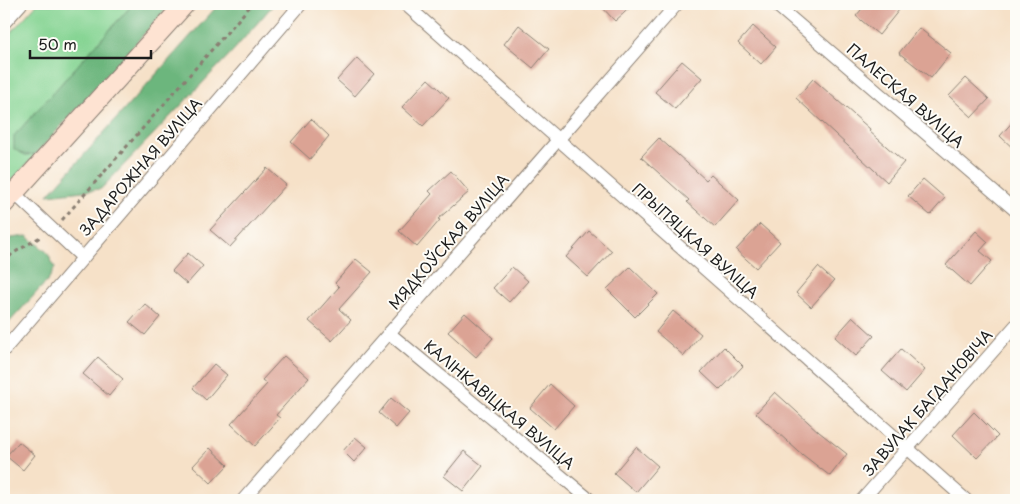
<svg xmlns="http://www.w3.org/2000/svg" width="1020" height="504" font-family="'Playpen Sans',sans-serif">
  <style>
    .green { fill: #85d493; stroke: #507858 }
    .forest { fill: #6cb67d; stroke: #44694c }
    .building { fill: #dba394 }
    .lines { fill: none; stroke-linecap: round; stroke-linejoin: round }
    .street-casing { stroke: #897e72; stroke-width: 14 }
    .secondary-casing { stroke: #897e72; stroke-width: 21 }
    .path { stroke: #897e72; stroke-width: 3; stroke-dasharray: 4 4; stroke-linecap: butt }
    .street { stroke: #fff; stroke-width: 12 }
    .secondary { stroke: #fee3d2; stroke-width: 19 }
    .labels { text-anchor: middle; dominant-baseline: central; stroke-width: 4; stroke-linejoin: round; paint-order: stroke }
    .street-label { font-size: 15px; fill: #1c1c1c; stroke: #fdfcf7 }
  </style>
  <rect width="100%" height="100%" fill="#fdfcf7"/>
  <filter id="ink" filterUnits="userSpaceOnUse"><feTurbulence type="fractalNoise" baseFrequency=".02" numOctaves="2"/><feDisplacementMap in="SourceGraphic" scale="10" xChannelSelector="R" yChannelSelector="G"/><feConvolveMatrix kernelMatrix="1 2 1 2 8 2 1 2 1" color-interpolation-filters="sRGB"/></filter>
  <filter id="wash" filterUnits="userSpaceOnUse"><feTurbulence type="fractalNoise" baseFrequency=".0096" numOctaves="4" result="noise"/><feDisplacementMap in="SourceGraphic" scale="20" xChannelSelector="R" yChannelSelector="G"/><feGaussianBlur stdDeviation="1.12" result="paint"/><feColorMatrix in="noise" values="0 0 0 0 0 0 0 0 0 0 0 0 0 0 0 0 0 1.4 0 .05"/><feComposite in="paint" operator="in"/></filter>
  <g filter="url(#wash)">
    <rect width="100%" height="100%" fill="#f6e1c8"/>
    <polygon class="green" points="37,4 133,4 14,136 25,155 36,154 4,189 4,40"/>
    <g class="forest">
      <polygon points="133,4 171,4 36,154 25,155 14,149 14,136"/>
      <polygon points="219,4 274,4 233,51 101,189 48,195"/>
      <polygon points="27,236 47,252 55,268 48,280 4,328 4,247 11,238"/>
    </g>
    <g id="blocks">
      <g class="building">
        <polygon points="599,4 634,4 615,21"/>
        <polygon points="866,4 891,4 899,10 879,35 856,16"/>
        <polygon points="519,25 549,49 533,68 504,44"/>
        <polygon points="753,26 776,47 761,64 738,43"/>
        <polygon points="919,28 951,53 931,78 899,53"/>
        <polygon points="357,58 374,74 355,96 337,80"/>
        <polygon points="682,61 702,78 675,109 655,92"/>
        <polygon points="966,78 989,99 972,117 949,96"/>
        <polygon points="428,79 449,98 423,126 402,107"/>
        <polygon points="813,79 870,129 869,131 904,162 887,182 796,98"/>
        <polygon points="1016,118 1016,151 1000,136"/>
        <polygon points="311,119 329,136 310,159 291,142"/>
        <polygon points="659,138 706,180 711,175 739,200 715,227 687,202 689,200 641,157"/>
        <polygon points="267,168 286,185 230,247 210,230"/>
        <polygon points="451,171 469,192 438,219 440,220 417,247 399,231 432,194 429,191"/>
        <polygon points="923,179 945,198 930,215 908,196"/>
        <polygon points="760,224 780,242 756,268 736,250"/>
        <polygon points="589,231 612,251 588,277 566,257"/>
        <polygon points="976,231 988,242 980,251 992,261 970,286 946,265"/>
        <polygon points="188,253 203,266 187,284 172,271"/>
        <polygon points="356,259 372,272 339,309 351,320 332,341 309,321 339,287 335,283"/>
        <polygon points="512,267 528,281 509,302 493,288"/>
        <polygon points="630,267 658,294 635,317 607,289"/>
        <polygon points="818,267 834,281 811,307 796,293"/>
        <polygon points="145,304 160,317 145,335 129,322"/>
        <polygon points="673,311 701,334 684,356 656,332"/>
        <polygon points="465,313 493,338 476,357 448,332"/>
        <polygon points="853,317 874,336 856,356 835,337"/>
        <polygon points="724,347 743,366 720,390 701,372"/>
        <polygon points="901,349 925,370 906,392 882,371"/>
        <polygon points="284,356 309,378 276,415 280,418 255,446 231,424 267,384 262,380"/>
        <polygon points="98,357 123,379 109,396 83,374"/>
        <polygon points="214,364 227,375 206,400 193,388"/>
        <polygon points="550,384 574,406 554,429 530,408"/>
        <polygon points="775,392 819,432 847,454 830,476 798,451 756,413"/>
        <polygon points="391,398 409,413 396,428 379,413"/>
        <polygon points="974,412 998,436 977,458 953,435"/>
        <polygon points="355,437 367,447 354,462 343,451"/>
        <polygon points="19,442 35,455 23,470 6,456"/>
        <polygon points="636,447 658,466 636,492 614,473"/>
        <polygon points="210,448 228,465 211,483 193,466"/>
        <polygon points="464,451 483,466 463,491 444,476"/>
      </g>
    </g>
  </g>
  <g filter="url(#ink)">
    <use href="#blocks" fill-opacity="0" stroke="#897e72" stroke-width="1"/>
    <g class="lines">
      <defs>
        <g id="street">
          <polyline points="405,4 966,500"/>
          <polyline points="775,4 1016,211"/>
          <polyline points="4,23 21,4"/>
          <polyline points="14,193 83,258"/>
          <polyline points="389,333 590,500"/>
          <polyline points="4,350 301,4"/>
          <polyline points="243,500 677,4"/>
          <polyline points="862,500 1016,325"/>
        </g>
        <polyline id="secondary" points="4,204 185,4"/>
      </defs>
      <use href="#street" class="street-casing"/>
      <use href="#secondary" class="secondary-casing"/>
      <g class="path">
        <polyline points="62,220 252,4"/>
        <polyline points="4,263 12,254 42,236"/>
      </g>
      <use href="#street" class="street"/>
      <use href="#secondary" class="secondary"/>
    </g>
  </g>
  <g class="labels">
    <g class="street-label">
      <text transform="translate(906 95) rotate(41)">ПАЛЕСКАЯ ВУЛІЦА</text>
      <text transform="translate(140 166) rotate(-49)">ЗАДАРОЖНАЯ ВУЛІЦА</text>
      <text transform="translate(696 240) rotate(42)">ПРЫПЯЦКАЯ ВУЛІЦА</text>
      <text transform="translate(448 241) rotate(-49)">МЯДКОЎСКАЯ ВУЛІЦА</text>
      <text transform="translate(927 402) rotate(-49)">ЗАВУЛАК БАГДАНОВІЧА</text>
      <text transform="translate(500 404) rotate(40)">КАЛІНКАВІЦКАЯ ВУЛІЦА</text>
    </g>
  </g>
  <rect width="1020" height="504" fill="none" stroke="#fdfcf7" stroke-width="20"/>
  <path d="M30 50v8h121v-8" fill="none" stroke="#1c1c1c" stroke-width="2.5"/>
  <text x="38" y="50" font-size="15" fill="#1c1c1c" stroke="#fdfcf7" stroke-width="4" paint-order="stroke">50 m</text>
</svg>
